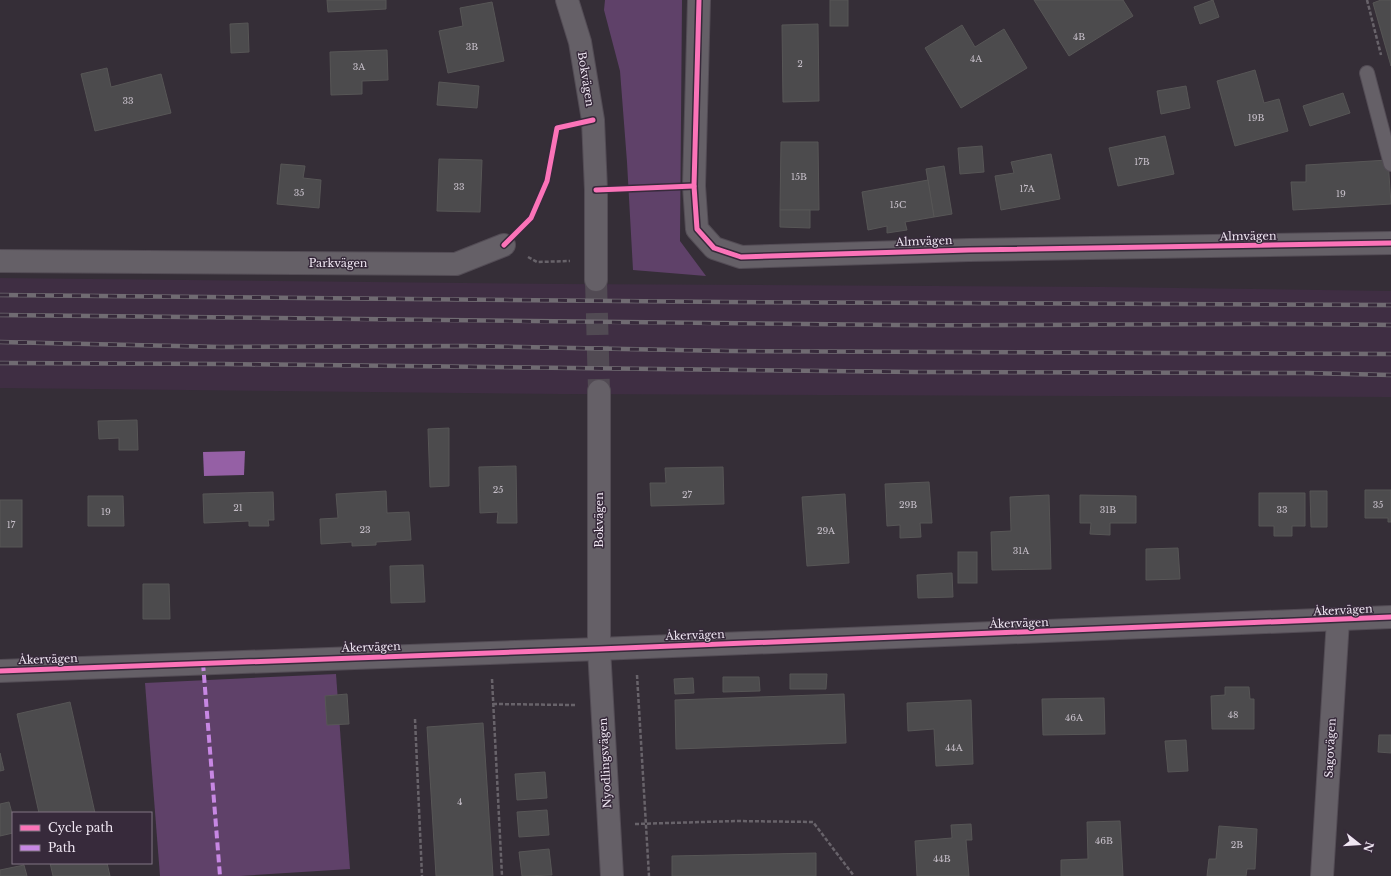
<svg xmlns="http://www.w3.org/2000/svg" width="1391" height="876" font-family="'Libre Baskerville',serif">
  <style>
    .built { fill: #3f2e43 }
    .green { fill: #5f4169 }
    .water { fill: #9560a5 }
    .building { fill: #4c4b4d; stroke: #575656 }
    .lines { fill: none; stroke-linecap: round; stroke-linejoin: round }
    .secondary-tunnel { stroke: #514a53; stroke-width: 22; stroke-dasharray: 22 11; stroke-linecap: butt }
    .lane-casing { stroke: #534c55; stroke-width: 16 }
    .street-casing { stroke: #534c55; stroke-width: 24 }
    .secondary-casing { stroke: #534c55; stroke-width: 24 }
    .path { stroke: #68636a; stroke-width: 2.5; stroke-dasharray: 4 2; stroke-linecap: butt }
    .lane { stroke: #656067; stroke-width: 14 }
    .street { stroke: #656067; stroke-width: 22 }
    .secondary { stroke: #656067; stroke-width: 22 }
    .rail-casing { stroke: #706b72; stroke-width: 4.5 }
    .rail { stroke: #372a3b; stroke-width: 3; stroke-dasharray: 9; stroke-linecap: butt }
    .quiet { stroke: #c787e3; stroke-width: 4; stroke-dasharray: 8 4; stroke-linecap: butt }
    .cycleway-casing { stroke: #372a3b; stroke-width: 8 }
    .cycleway { stroke: #fb73b8; stroke-width: 5 }
    .labels { text-anchor: middle; dominant-baseline: central; stroke-width: 3; stroke-linejoin: round; paint-order: stroke }
    .number-label { font-size: 9px; fill: #c6bfc9 }
    .street-label { font-size: 11px; fill: #efe6f2; stroke: #372a3b }
  </style>
  <rect width="100%" height="100%" fill="#352e37"/>
  <polygon class="built" points="0,278 563,284 1105,287 1391,291 1391,397 562,394 0,388"/>
  <g class="green">
    <polygon points="605,0 682,0 680,241 706,276 633,270 627,162 620,71 604,10"/>
    <polygon points="336,674 350,869 240,876 160,876 145,683"/>
  </g>
  <polygon class="water" points="245,451 244,475 204,476 203,452"/>
  <g class="building">
    <polygon points="327,0 386,0 386,9 328,12"/>
    <rect x="830" y="0" width="18" height="26"/>
    <polygon points="1034,0 1123,0 1133,16 1069,56"/>
    <polygon points="1213,0 1219,17 1200,24 1194,7"/>
    <polygon points="1381,0 1391,0 1391,66 1373,3"/>
    <polygon points="492,2 504,61 448,73 439,31 463,26 460,8"/>
    <polygon points="248,23 249,52 231,53 230,24"/>
    <polygon points="818,24 819,101 783,102 782,25"/>
    <polygon points="962,25 975,47 1004,29 1027,68 961,108 925,48"/>
    <polygon points="387,50 388,80 362,81 362,94 331,95 330,52"/>
    <polygon points="107,68 111,87 161,74 171,113 95,131 81,74"/>
    <polygon points="1255,70 1264,103 1279,99 1288,131 1235,146 1217,81"/>
    <polygon points="439,82 479,86 477,108 437,105"/>
    <polygon points="1186,86 1190,108 1161,114 1157,91"/>
    <polygon points="1343,93 1350,113 1310,126 1303,106"/>
    <polygon points="1165,136 1174,174 1118,186 1109,148"/>
    <polygon points="781,142 818,142 819,210 780,210"/>
    <polygon points="982,146 984,172 960,174 958,148"/>
    <polygon points="1051,154 1060,199 1001,210 995,176 1014,173 1011,162"/>
    <polygon points="439,159 482,160 480,212 437,211"/>
    <polygon points="1388,160 1391,204 1293,210 1291,182 1306,182 1306,165"/>
    <polygon points="281,164 305,166 303,178 321,180 319,208 277,204"/>
    <polygon points="944,166 952,214 934,217 926,169"/>
    <polygon points="928,180 934,217 905,222 907,230 887,233 887,226 868,230 862,192"/>
    <polygon points="780,210 810,210 810,228 780,227"/>
    <polygon points="137,420 138,450 119,450 119,438 99,439 98,421"/>
    <polygon points="449,428 449,486 430,487 428,429"/>
    <polygon points="516,466 517,523 497,523 498,512 480,513 479,467"/>
    <polygon points="723,467 724,504 651,506 650,483 666,483 665,468"/>
    <polygon points="929,482 932,523 920,523 921,537 900,538 900,525 887,526 885,484"/>
    <polygon points="1365,490 1391,490 1391,522 1388,522 1388,518 1365,518"/>
    <polygon points="386,491 387,513 409,512 411,540 376,542 376,545 352,546 352,542 321,544 320,519 338,518 336,494"/>
    <polygon points="1310,491 1327,491 1327,527 1311,527"/>
    <polygon points="273,492 274,520 268,520 269,526 249,526 249,521 204,523 203,494"/>
    <polygon points="1259,493 1305,493 1305,526 1292,526 1292,536 1274,536 1274,526 1259,526"/>
    <polygon points="845,494 849,563 807,566 802,497"/>
    <polygon points="1049,495 1051,569 992,570 991,532 1011,531 1010,497"/>
    <polygon points="1080,495 1136,496 1136,523 1110,523 1110,535 1090,534 1091,523 1080,523"/>
    <polygon points="88,496 123,496 124,526 88,526"/>
    <rect x="0" y="500" width="22" height="47"/>
    <polygon points="1178,548 1180,579 1146,580 1146,549"/>
    <rect x="958" y="552" width="19" height="31"/>
    <polygon points="423,565 425,602 391,603 390,566"/>
    <polygon points="952,573 953,597 918,598 917,575"/>
    <polygon points="143,584 169,584 170,619 143,619"/>
    <polygon points="790,674 827,674 826,689 790,689"/>
    <polygon points="723,677 759,677 760,691 723,692"/>
    <polygon points="693,678 694,693 675,694 674,679"/>
    <polygon points="1225,687 1249,687 1250,699 1254,699 1254,729 1212,729 1211,696 1225,695"/>
    <polygon points="347,694 349,724 327,725 325,696"/>
    <polygon points="844,694 846,743 676,749 675,700"/>
    <polygon points="1104,698 1105,734 1043,735 1042,699"/>
    <polygon points="971,700 973,764 936,766 934,729 908,731 907,703"/>
    <polygon points="70,702 95,813 39,813 17,714"/>
    <polygon points="483,723 493,876 436,876 427,727"/>
    <polygon points="1379,735 1391,735 1391,753 1378,752"/>
    <polygon points="1186,740 1188,771 1168,772 1165,741"/>
    <polygon points="0,753 4,770 0,771"/>
    <polygon points="545,772 547,798 517,800 515,774"/>
    <polygon points="9,802 13,817 13,833 0,836 0,804"/>
    <polygon points="547,810 549,835 519,837 517,812"/>
    <polygon points="1120,821 1123,876 1061,876 1061,860 1088,859 1087,822"/>
    <polygon points="971,824 972,840 966,840 969,876 917,876 915,841 952,838 951,825"/>
    <polygon points="1219,826 1257,829 1255,869 1247,869 1246,876 1207,876 1209,859 1216,859"/>
    <polygon points="549,849 552,875 522,876 519,852"/>
    <polygon points="816,853 816,876 672,876 672,856"/>
    <polygon points="50,863 107,863 110,876 53,876"/>
    <polygon points="24,865 27,876 0,876 0,870"/>
  </g>
  <g class="lines">
    <polyline class="secondary-tunnel" points="596,280 599,391"/>
    <defs>
      <polyline id="lane" points="1367,73 1391,164"/>
      <g id="street">
        <polyline points="699,0 694,186 697,229 714,248 741,257 969,250 1391,243"/>
        <polyline points="0,261 456,264 504,245"/>
        <polyline points="0,671 599,649 1391,617"/>
        <polyline points="1322,876 1338,620"/>
      </g>
      <g id="secondary">
        <polyline points="567,0 580,42 593,120 596,190 596,280"/>
        <polyline points="599,391 599,649 612,876"/>
      </g>
    </defs>
    <use href="#lane" class="lane-casing"/>
    <use href="#street" class="street-casing"/>
    <use href="#secondary" class="secondary-casing"/>
    <g class="path">
      <polyline points="1367,0 1381,55"/>
      <polyline points="528,257 537,262 570,261"/>
      <polyline points="637,675 649,876"/>
      <polyline points="492,679 502,876"/>
      <polyline points="493,704 575,705"/>
      <polyline points="415,719 422,876"/>
      <polyline points="635,824 736,821 813,822 854,876"/>
    </g>
    <use href="#lane" class="lane"/>
    <use href="#street" class="street"/>
    <use href="#secondary" class="secondary"/>
    <defs>
      <g id="rail">
        <polyline points="0,295 727,302 1391,305"/>
        <path d="M0,315C298,318 596,323 895,325C1060,326 1226,322 1391,325"/>
        <polyline points="0,342 221,347 466,346 728,351 1391,354"/>
        <polyline points="0,363 223,364 915,372 1306,373 1391,375"/>
      </g>
    </defs>
    <use href="#rail" class="rail-casing"/>
    <use href="#rail" class="rail"/>
    <polyline class="quiet" points="203,663 220,876"/>
    <defs>
      <g id="cycleway">
        <polyline points="699,0 694,186 697,229 714,248 741,257 969,250 1391,243"/>
        <polyline points="596,190 694,186"/>
        <polyline points="504,245 531,218 547,181 557,128 593,120"/>
        <polyline points="0,671 599,649 1391,617"/>
      </g>
    </defs>
    <use href="#cycleway" class="cycleway-casing"/>
    <use href="#cycleway" class="cycleway"/>
  </g>
  <g class="labels">
    <g class="number-label">
      <text x="1079" y="36">4B</text>
      <text x="472" y="46">3B</text>
      <text x="976" y="58">4A</text>
      <text x="800" y="63">2</text>
      <text x="359" y="66">3A</text>
      <text x="128" y="100">33</text>
      <text x="1256" y="117">19B</text>
      <text x="1142" y="161">17B</text>
      <text x="799" y="176">15B</text>
      <text x="459" y="186">33</text>
      <text x="1027" y="188">17A</text>
      <text x="299" y="192">35</text>
      <text x="1341" y="193">19</text>
      <text x="898" y="204">15C</text>
      <text x="498" y="489">25</text>
      <text x="687" y="494">27</text>
      <text x="908" y="504">29B</text>
      <text x="1378" y="504">35</text>
      <text x="238" y="507">21</text>
      <text x="1108" y="509">31B</text>
      <text x="1282" y="509">33</text>
      <text x="106" y="511">19</text>
      <text x="11" y="524">17</text>
      <text x="365" y="529">23</text>
      <text x="826" y="530">29A</text>
      <text x="1021" y="550">31A</text>
      <text x="1233" y="714">48</text>
      <text x="1074" y="717">46A</text>
      <text x="954" y="747">44A</text>
      <text x="460" y="801">4</text>
      <text x="1104" y="840">46B</text>
      <text x="1237" y="844">2B</text>
      <text x="942" y="858">44B</text>
    </g>
    <g class="street-label">
      <text transform="translate(586 79) rotate(81)">Bokvägen</text>
      <text transform="translate(1248 236) rotate(-1)">Almvägen</text>
      <text transform="translate(924 241) rotate(-2)">Almvägen</text>
      <text x="338" y="263">Parkvägen</text>
      <text transform="translate(599 520) rotate(-90)">Bokvägen</text>
      <text transform="translate(1343 610) rotate(-3)">Åkervägen</text>
      <text transform="translate(1019 623) rotate(-2)">Åkervägen</text>
      <text transform="translate(695 635) rotate(-2)">Åkervägen</text>
      <text transform="translate(371 647) rotate(-2)">Åkervägen</text>
      <text transform="translate(48 659) rotate(-2)">Åkervägen</text>
      <text transform="translate(1330 748) rotate(-87)">Sagovägen</text>
      <text transform="translate(605 763) rotate(-93)">Nyodlingsvägen</text>
    </g>
  </g>
  <rect x="12" y="812" width="140" height="52" fill="#372a3b" stroke="#817584"/>
  <rect x="20" y="825" width="20" height="6" fill="#fb73b8" stroke="#817584"/>
  <text x="48" y="832" font-size="12" fill="#efe6f2">Cycle path</text>
  <rect x="20" y="845" width="20" height="6" fill="#c787e3" stroke="#817584"/>
  <text x="48" y="852" font-size="12" fill="#efe6f2">Path</text>
  <g transform="translate(1359 844) rotate(107)" stroke="#372a3b" stroke-width="3" paint-order="stroke">
  <path d="M0-3L7 15L0 10L-7 15Z" fill="#efe6f2"/>
  <text y="-6" font-size="11" font-weight="bold" text-anchor="middle" fill="#efe6f2">N</text>
  </g>
</svg>
